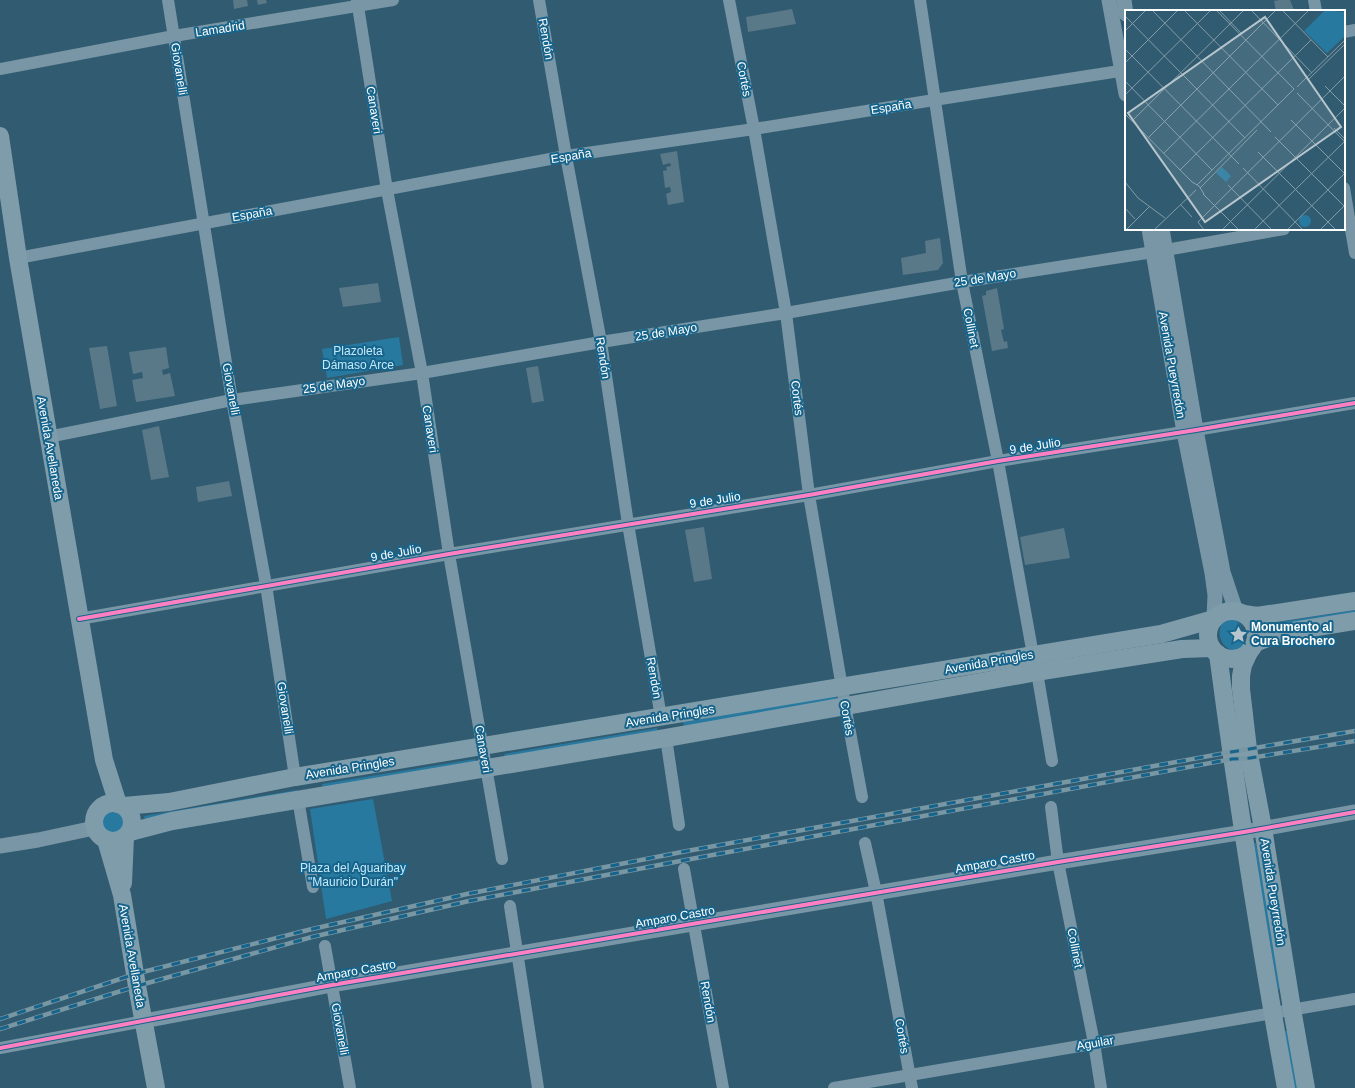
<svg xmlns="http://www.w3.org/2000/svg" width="1355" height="1088" font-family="Helvetica,sans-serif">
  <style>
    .green { fill: #2779a0 }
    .building { fill: #597989 }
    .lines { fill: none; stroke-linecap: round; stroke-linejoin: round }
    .minor { stroke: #7896a5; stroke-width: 12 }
    .tertiary { stroke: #7896a5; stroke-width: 15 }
    .secondary { stroke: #7f9caa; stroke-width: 18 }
    .rail-casing { stroke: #7996a3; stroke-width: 4.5 }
    .rail { stroke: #16648b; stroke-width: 3; stroke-dasharray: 9; stroke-linecap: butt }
    .cycleway-casing { stroke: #16648b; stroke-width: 6 }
    .cycleway { stroke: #ff80c0; stroke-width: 4 }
    .labels { text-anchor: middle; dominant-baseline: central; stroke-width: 4; stroke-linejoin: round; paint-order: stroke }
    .street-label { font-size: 12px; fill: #fff; stroke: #16648b }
    .park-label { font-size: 12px; fill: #c5eafb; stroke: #16648b }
    .poi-label { font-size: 12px; font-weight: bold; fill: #fff; stroke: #16648b; text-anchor: start }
    .inset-road { fill: none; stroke: #839da9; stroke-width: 1 }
    .view { fill: #b7c6cd; fill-opacity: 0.15; stroke: #b7c6cd; stroke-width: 2 }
    .inset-edge { fill: none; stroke: #fff; stroke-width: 2 }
  </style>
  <rect width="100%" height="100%" fill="#315b70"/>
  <g class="green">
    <polygon points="399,337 403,365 327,378 322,349"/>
    <polygon points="1355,610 1355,614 1269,628 1269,624"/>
    <path d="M1227,618C1240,617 1241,624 1243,635C1244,638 1245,641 1243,645C1242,648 1239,650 1236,651C1219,649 1214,628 1227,618Z"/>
    <polygon points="836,696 837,700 684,726 683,722"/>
    <polygon points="657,728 658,732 505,757 504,754"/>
    <polygon points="475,759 476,763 323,788 322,784"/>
    <polygon points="297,790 297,794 145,819 144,816"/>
    <polygon points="373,799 392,901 326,919 310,809"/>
    <circle cx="113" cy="822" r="11"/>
    <polygon points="1253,843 1256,843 1281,989 1278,990"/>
    <polygon points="1284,1031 1288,1031 1298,1088 1294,1088"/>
  </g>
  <g class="building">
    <polygon points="233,0 247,0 248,6 234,9"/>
    <polygon points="257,0 266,0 267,3 258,5"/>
    <polygon points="1279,0 1290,0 1294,10 1276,11 1274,1"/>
    <polygon points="792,9 796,24 748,32 746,17"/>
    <polygon points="677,151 684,202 668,205 666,194 671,192 670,187 665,188 663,171 667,170 666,167 671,166 670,163 663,165 660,154"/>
    <polygon points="940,238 943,263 938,270 903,275 901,258 926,253 925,241"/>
    <polygon points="378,283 381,302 343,307 339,288"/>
    <polygon points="997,288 1004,329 1001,330 1004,342 1007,341 1008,348 992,351 982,296 986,295 986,291"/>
    <polygon points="107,346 117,406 100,409 89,348"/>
    <polygon points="166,347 169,368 162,370 163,375 170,373 175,396 136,402 132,380 143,378 142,372 133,374 129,352"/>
    <polygon points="538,366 544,401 532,403 526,368"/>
    <polygon points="159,426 169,477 151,480 142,430"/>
    <polygon points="229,481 232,496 198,502 196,487"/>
    <polygon points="704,527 712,579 694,582 685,530"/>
    <polygon points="1064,528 1070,558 1025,565 1020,537"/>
  </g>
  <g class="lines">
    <g class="minor">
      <polyline points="168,0 232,400 266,585 295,777"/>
      <polyline points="357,0 387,190 422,373 449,554 502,859"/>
      <polyline points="539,0 566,156 601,342 628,524 661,717"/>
      <polyline points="729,0 754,129 786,313 809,495 845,705 862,797"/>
      <polyline points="920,0 962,282 998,461 1033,655"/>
      <polyline points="1314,0 1316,11"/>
      <polyline points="1344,32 1355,30"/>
      <polyline points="0,69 174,36 393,0"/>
      <polyline points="1344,188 1355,253"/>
      <polyline points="18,258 566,156 754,129 934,100 1126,70"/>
      <polyline points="48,437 232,400 422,373 601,342 786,313 962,282 1166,250 1284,229"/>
      <polyline points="79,619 449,554 809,495 998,461 1196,430 1355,403"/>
      <polyline points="1037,672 1052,761"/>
      <polyline points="666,738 679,825"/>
      <polyline points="298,799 313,887"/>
      <polyline points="1051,807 1058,862 1094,1043 1101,1088"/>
      <polyline points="865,843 876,892 912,1088"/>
      <polyline points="684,869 723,1088"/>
      <polyline points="510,906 538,1088"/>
      <polyline points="325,946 350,1088"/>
      <polyline points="0,1048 144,1021"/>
      <polyline points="834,1088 1355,999"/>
    </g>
    <g class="tertiary">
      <polyline points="1109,0 1126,94"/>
      <polyline points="1124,0 1126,14"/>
      <polyline points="1149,229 1184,432 1212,573 1215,595 1214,618"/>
      <polyline points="1162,229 1196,430 1223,572 1236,611"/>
      <polyline points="0,846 38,840 94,828"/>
      <polyline points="144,1021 332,985 1058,862 1244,832 1355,812"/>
    </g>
    <g class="secondary">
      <polyline points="0,136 18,258 104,760 118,804"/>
      <circle cx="1232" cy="635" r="24"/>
      <polyline points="1244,614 1257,616 1355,601"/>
      <polyline points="1255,643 1280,633 1355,621"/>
      <polyline points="1250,650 1243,665 1241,676 1241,689 1248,749 1263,828 1292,1009 1306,1088"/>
      <path d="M1218,654C1237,799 1260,944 1286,1088"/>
      <circle cx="113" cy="822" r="19"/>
      <polyline points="124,806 169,802 295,777 1161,634 1214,619"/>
      <polyline points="130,832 172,821 666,738 1037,672 1182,649 1212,648"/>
      <polyline points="106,840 122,895 137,986 156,1088"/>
      <polyline points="123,883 125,837"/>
    </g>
    <defs>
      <g id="rail">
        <polyline points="0,1019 135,974 308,930 467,894 687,851 1231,752 1355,731"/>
        <polyline points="0,1029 137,986 312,937 469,901 691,859 1232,759 1250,758 1355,741"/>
      </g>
    </defs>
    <use href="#rail" class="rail-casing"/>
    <use href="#rail" class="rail"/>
    <defs>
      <g id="cycleway">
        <polyline points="79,619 449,554 809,495 998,461 1196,430 1355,403"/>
        <polyline points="0,1048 332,985 1058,862 1244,832 1355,812"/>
      </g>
    </defs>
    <use href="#cycleway" class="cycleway-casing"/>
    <use href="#cycleway" class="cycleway"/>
  </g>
  <defs>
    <symbol id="sight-bare" viewBox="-9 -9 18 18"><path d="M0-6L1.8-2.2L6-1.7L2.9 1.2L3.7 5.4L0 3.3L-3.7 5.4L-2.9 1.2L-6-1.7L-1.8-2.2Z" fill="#b7c6cd" stroke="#16648b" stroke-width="2.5" paint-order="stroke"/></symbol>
  </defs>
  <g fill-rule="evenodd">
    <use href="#sight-bare" x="1226" y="622" width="25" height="25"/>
  </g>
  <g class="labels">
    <g class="street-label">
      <text transform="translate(220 29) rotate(-9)">Lamadrid</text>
      <text transform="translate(546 39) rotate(80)">Rendón</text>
      <text transform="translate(179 69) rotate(81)">Giovanelli</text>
      <text transform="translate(744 79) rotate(79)">Cortés</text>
      <text transform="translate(891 107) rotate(-9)">España</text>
      <text transform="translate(374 110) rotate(81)">Canaveri</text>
      <text transform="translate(571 156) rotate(-9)">España</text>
      <text transform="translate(252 214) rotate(-10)">España</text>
      <text transform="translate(985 278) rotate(-9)">25 de Mayo</text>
      <text transform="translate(971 328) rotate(79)">Collinet</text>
      <text transform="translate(666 332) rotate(-9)">25 de Mayo</text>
      <text transform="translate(603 358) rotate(81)">Rendón</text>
      <text transform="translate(1172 365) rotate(80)">Avenida Pueyrredón</text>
      <text transform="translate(334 385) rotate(-8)">25 de Mayo</text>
      <text transform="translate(231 389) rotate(80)">Giovanelli</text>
      <text transform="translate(797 398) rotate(83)">Cortés</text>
      <text transform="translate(430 429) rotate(81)">Canaveri</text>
      <text transform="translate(1035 446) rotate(-9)">9 de Julio</text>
      <text transform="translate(50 448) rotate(80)">Avenida Avellaneda</text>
      <text transform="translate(715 500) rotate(-9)">9 de Julio</text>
      <text transform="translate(396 553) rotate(-10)">9 de Julio</text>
      <text transform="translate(989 662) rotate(-10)">Avenida Pringles</text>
      <text transform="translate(654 678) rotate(80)">Rendón</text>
      <text transform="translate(285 708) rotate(81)">Giovanelli</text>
      <text transform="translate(670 716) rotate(-9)">Avenida Pringles</text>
      <text transform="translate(847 718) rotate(80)">Cortés</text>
      <text transform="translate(483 749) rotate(80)">Canaveri</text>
      <text transform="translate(350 768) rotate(-9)">Avenida Pringles</text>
      <text transform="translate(995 862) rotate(-10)">Amparo Castro</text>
      <text transform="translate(1273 892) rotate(81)">Avenida Pueyrredón</text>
      <text transform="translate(675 917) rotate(-10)">Amparo Castro</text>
      <text transform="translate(1075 948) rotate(79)">Collinet</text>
      <text transform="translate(132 956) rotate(80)">Avenida Avellaneda</text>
      <text transform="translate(356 971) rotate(-10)">Amparo Castro</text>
      <text transform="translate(708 1002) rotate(80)">Rendón</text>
      <text transform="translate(340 1029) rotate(80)">Giovanelli</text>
      <text transform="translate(902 1036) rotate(80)">Cortés</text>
      <text transform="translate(1095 1043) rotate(-10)">Aguilar</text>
    </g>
    <g class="park-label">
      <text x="358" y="351">Plazoleta<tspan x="358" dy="14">Dámaso Arce</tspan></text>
      <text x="353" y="868">Plaza del Aguaribay<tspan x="353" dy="14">"Mauricio Durán"</tspan></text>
    </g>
    <g class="poi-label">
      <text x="1251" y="627">Monumento al<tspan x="1251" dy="14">Cura Brochero</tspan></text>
    </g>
  </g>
  <g transform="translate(1125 10)">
    <rect width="220" height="220" fill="#315b70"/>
    <path d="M200,0L220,2V26L202,43L179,21ZM97,157L106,166L101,172L91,163ZM174 211a6 6 0 1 1 12 0a6 6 0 1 1-12 0Z" fill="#2779a0"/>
    <path class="inset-road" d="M27,0L146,122M59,0L153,95M91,0L169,79M94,0L117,24M126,0L187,63M157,0L203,47M0,6L120,128M0,21L21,0M0,39L114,154M0,53L53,0M184,69L220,34M0,71L87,160M200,76L220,96M172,77L220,30M172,83L220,132M0,85L86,0M0,104L67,172L74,176L79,184M166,110L220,164M7,111L119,0M209,118L220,129M150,127L220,197M23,128L151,0M133,142L211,220M39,143L184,0M118,158L178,220M55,160L186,30M0,172L13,188L40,208M72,175L169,79M103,175L147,220M75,178L132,120M78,184L114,220M56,195L67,207M0,198L10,209M1,220L24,197M29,220L71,180M79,220L73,212L220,66M97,220L220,98M129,220L220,131M162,220L220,163M195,220L220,195"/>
    <path class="view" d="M140,7L216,117L80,212L3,103Z"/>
    <rect width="220" height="220" class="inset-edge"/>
  </g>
</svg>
